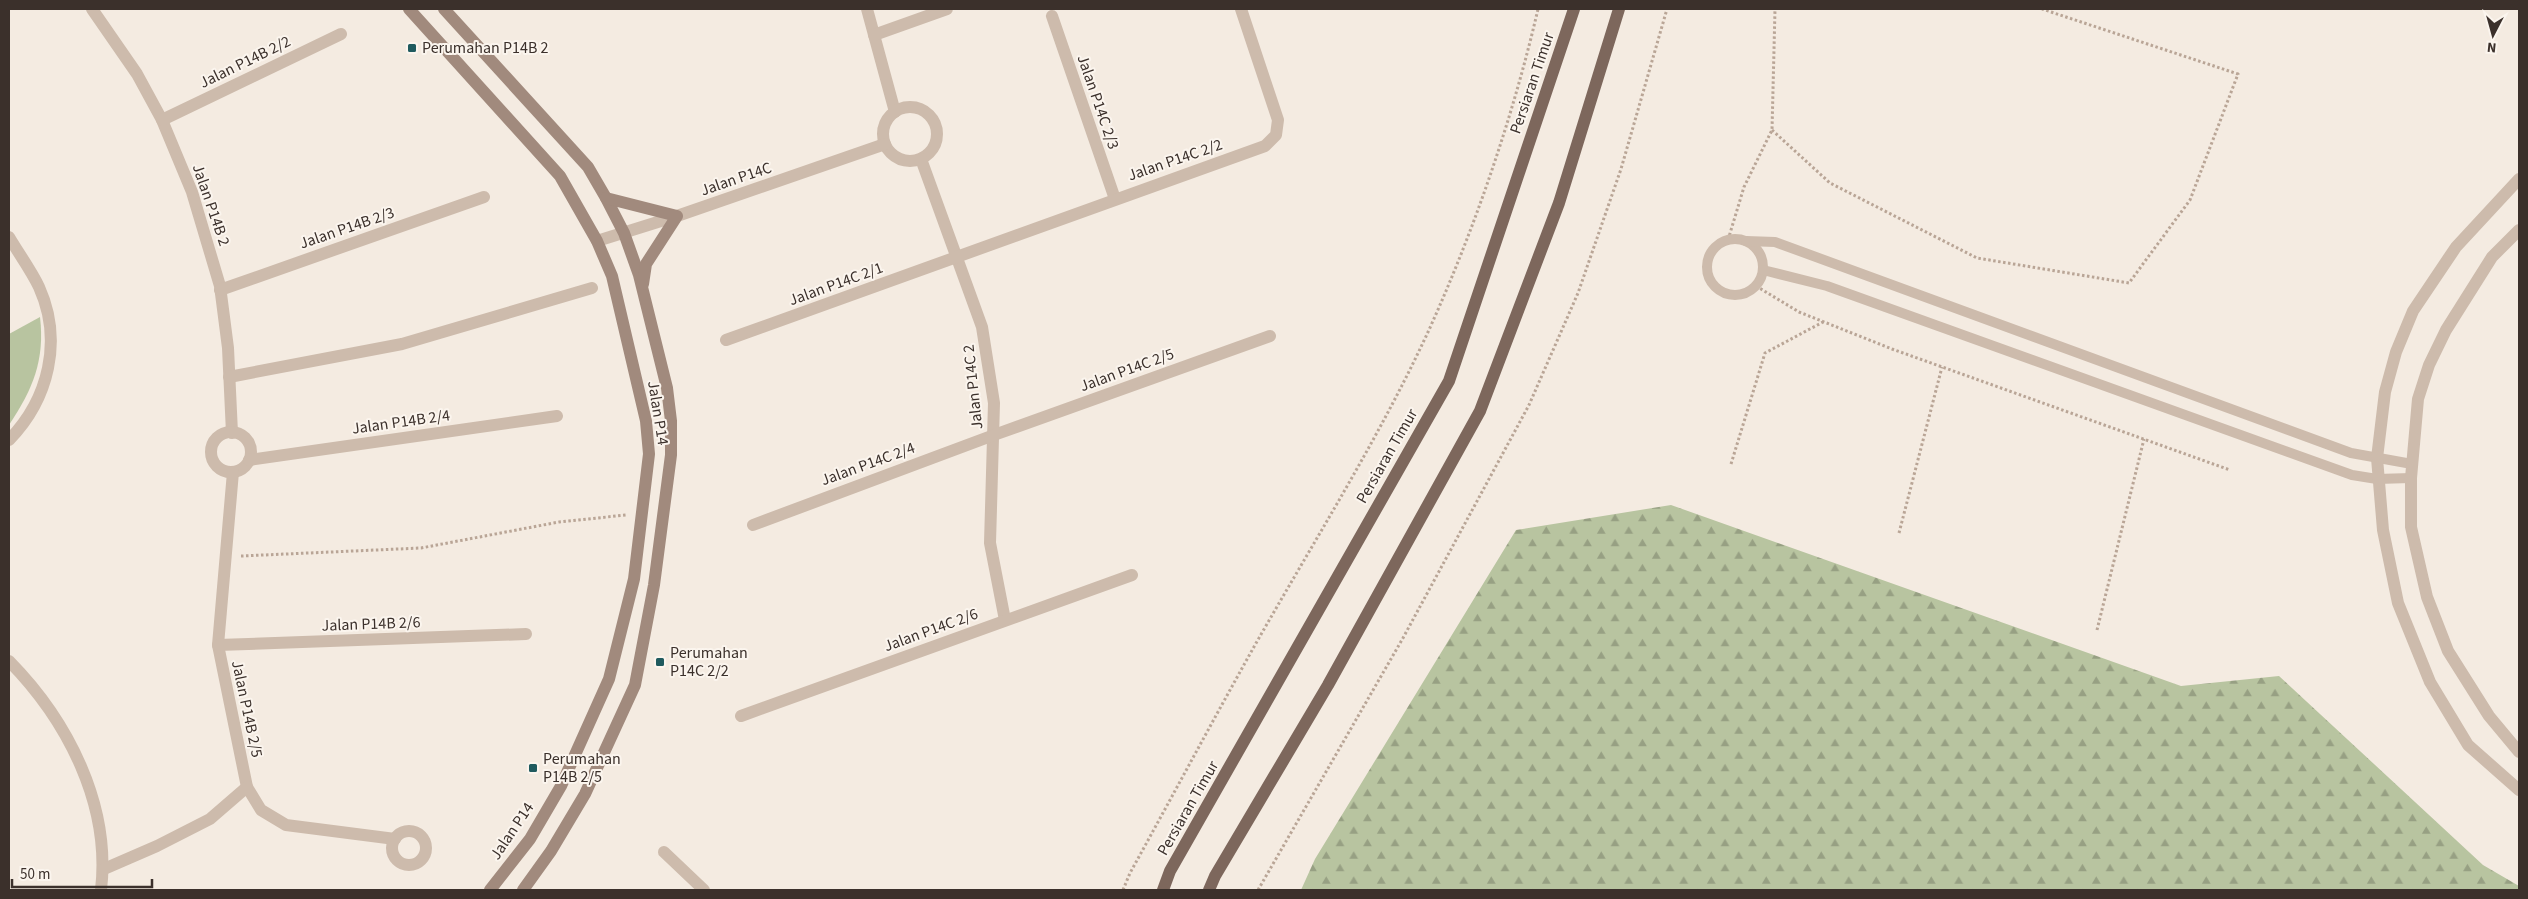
<svg xmlns="http://www.w3.org/2000/svg" width="2528" height="899" font-family="'Source Sans 3',sans-serif">
  <style>
    .forest { fill: url(#forest-firs) }
    .park { fill: #b8c4a0 }
    .lines { fill: none; stroke-linecap: round; stroke-linejoin: round }
    .path { stroke: #b9a596; stroke-width: 3; stroke-dasharray: 2.5 2.5; stroke-linecap: butt }
    .service { stroke: #cdbbac; stroke-width: 10 }
    .minor { stroke: #cdbbac; stroke-width: 12 }
    .tertiary { stroke: #cdbbac; stroke-width: 12 }
    .secondary { stroke: #a18a7d; stroke-width: 12 }
    .primary { stroke: #7d675c; stroke-width: 12 }
    .poi-dot { fill: #1f5a5e; stroke: #fbf5ee; stroke-width: 2 }
    .labels { text-anchor: middle; dominant-baseline: central; stroke-width: 4; stroke-linejoin: round; paint-order: stroke }
    .poi-label { font-size: 16px; fill: #3b302b; stroke: #fbf5ee; text-anchor: start }
    .street-label { font-size: 16px; fill: #3b302b; stroke: #fbf5ee }
  </style>
  <defs>
    <pattern id="forest-firs" width="22" height="20" patternUnits="userSpaceOnUse" patternTransform="scale(1.25)"><rect width="22" height="20" fill="#b8c4a0"/><path d="M5 1l3.5 6h-7zM16 11l3.5 6h-7z" fill="#97a083"/></pattern>
  </defs>
  <rect width="100%" height="100%" fill="#f4ebe1"/>
  <polygon class="forest" points="1671,505 2181,686 2279,676 2483,865 2519,886 2519,890 1301,890 1315,859 1516,530"/>
  <path class="park" d="M40,317C45,360 33,389 9,425V334Z"/>
  <g class="lines">
    <g class="path">
      <polyline points="1772,130 1830,183 1977,258 2129,283 2190,200 2238,74 2042,9"/>
      <polyline points="1728,240 1744,187 1772,130 1775,9"/>
      <polyline points="1756,286 1799,312 1892,349 2230,470"/>
      <polyline points="1731,464 1765,353 1823,322"/>
      <polyline points="1899,533 1942,367"/>
      <polyline points="241,556 421,548 559,522 626,515"/>
      <polyline points="2097,630 2144,439"/>
      <path d="M1123,890L1130,873C1172,797 1213,720 1255,645C1314,541 1378,440 1428,332C1474,231 1513,117 1538,9"/>
      <polyline points="1258,890 1403,638 1529,405 1578,293 1621,169 1667,9"/>
    </g>
    <g class="service">
      <circle cx="1735" cy="267" r="28"/>
      <polyline points="1746,241 1775,242 2351,453 2412,464"/>
      <polyline points="1763,270 1827,286 2352,475 2377,479 2411,478"/>
    </g>
    <g class="minor">
      <polyline points="92,9 137,74 162,120 192,192 220,286 228,348 232,433"/>
      <polyline points="867,9 895,112"/>
      <polyline points="1052,16 1115,199"/>
      <polyline points="874,35 947,9"/>
      <circle cx="910" cy="134" r="27"/>
      <polyline points="162,120 341,34"/>
      <polyline points="921,159 982,327 994,403 990,543 1005,620"/>
      <path d="M9,237C19,254 31,270 39,287C63,340 49,399 9,440"/>
      <polyline points="597,241 677,216 885,144"/>
      <polyline points="220,290 484,197"/>
      <polyline points="726,340 1265,146 1276,135 1278,120 1241,9"/>
      <polyline points="229,377 402,344 592,288"/>
      <circle cx="231" cy="452" r="20"/>
      <polyline points="249,460 557,416"/>
      <polyline points="233,472 218,645 247,787 261,810 286,825 395,839"/>
      <polyline points="753,525 994,435 1270,336"/>
      <polyline points="218,645 526,634"/>
      <path d="M9,661C68,721 111,805 101,890"/>
      <polyline points="741,716 1132,575"/>
      <circle cx="409" cy="848" r="17"/>
      <polyline points="664,852 704,890"/>
      <polyline points="104,869 157,846 210,819 247,787"/>
    </g>
    <g class="tertiary">
      <polyline points="2519,179 2456,247 2413,311 2396,352 2385,392 2377,458 2383,530 2398,603 2430,682 2468,745 2519,790"/>
      <polyline points="2519,230 2492,257 2446,330 2429,365 2418,399 2411,478 2411,527 2427,597 2448,651 2489,716 2519,752"/>
    </g>
    <g class="secondary">
      <polyline points="409,9 560,176 597,241 612,276 646,421 649,454 634,579 609,679 561,786 530,839 490,890"/>
      <polyline points="444,9 588,167 606,198 624,233 639,275 667,388 671,421 671,455 654,585 635,685 585,794 551,851 523,890"/>
      <polyline points="606,198 677,216 646,264 643,284"/>
    </g>
    <g class="primary">
      <polyline points="1163,890 1170,871 1449,381 1574,9"/>
      <polyline points="1209,890 1215,876 1328,685 1480,411 1559,203 1619,9"/>
    </g>
  </g>
  <g class="poi-dot">
    <rect x="407" y="43" width="10" height="10" rx="2.5"/>
    <rect x="655" y="657" width="10" height="10" rx="2.5"/>
    <rect x="528" y="763" width="10" height="10" rx="2.5"/>
  </g>
  <g class="labels">
    <g class="poi-label">
      <text x="422" y="48">Perumahan P14B 2</text>
      <text x="670" y="653">Perumahan<tspan x="670" dy="18">P14C 2/2</tspan></text>
      <text x="543" y="759">Perumahan<tspan x="543" dy="18">P14B 2/5</tspan></text>
    </g>
    <g class="street-label">
      <text transform="translate(245 62) rotate(-26)">Jalan P14B 2/2</text>
      <text transform="translate(1532 83) rotate(-71)">Persiaran Timur</text>
      <text transform="translate(1098 102) rotate(71)">Jalan P14C 2/3</text>
      <text transform="translate(1175 160) rotate(-19)">Jalan P14C 2/2</text>
      <text transform="translate(736 179) rotate(-19)">Jalan P14C</text>
      <text transform="translate(211 205) rotate(71)">Jalan P14B 2</text>
      <text transform="translate(347 228) rotate(-19)">Jalan P14B 2/3</text>
      <text transform="translate(836 284) rotate(-20)">Jalan P14C 2/1</text>
      <text transform="translate(1127 370) rotate(-20)">Jalan P14C 2/5</text>
      <text transform="translate(973 387) rotate(-96)">Jalan P14C 2</text>
      <text transform="translate(658 413) rotate(81)">Jalan P14</text>
      <text transform="translate(401 422) rotate(-8)">Jalan P14B 2/4</text>
      <text transform="translate(1387 456) rotate(-60)">Persiaran Timur</text>
      <text transform="translate(868 464) rotate(-20)">Jalan P14C 2/4</text>
      <text transform="translate(371 624) rotate(-2)">Jalan P14B 2/6</text>
      <text transform="translate(931 630) rotate(-20)">Jalan P14C 2/6</text>
      <text transform="translate(247 709) rotate(78)">Jalan P14B 2/5</text>
      <text transform="translate(1188 808) rotate(-60)">Persiaran Timur</text>
      <text transform="translate(512 831) rotate(-56)">Jalan P14</text>
    </g>
  </g>
  <rect width="2528" height="899" fill="none" stroke="#3b302b" stroke-width="20"/>
  <g transform="translate(2493 35) rotate(186)" stroke="#fbf5ee" stroke-width="4" paint-order="stroke">
  <path d="M0-4L9 19L0 12L-9 19Z" fill="#3b302b"/>
  <text y="-8" font-size="14" font-weight="bold" text-anchor="middle" fill="#3b302b">N</text>
  </g>
  <path d="M12 879v8h140v-8" fill="none" stroke="#3b302b" stroke-width="2.5"/>
  <text x="20" y="879" font-size="15" fill="#3b302b" stroke="#fbf5ee" stroke-width="4" paint-order="stroke">50 m</text>
</svg>
